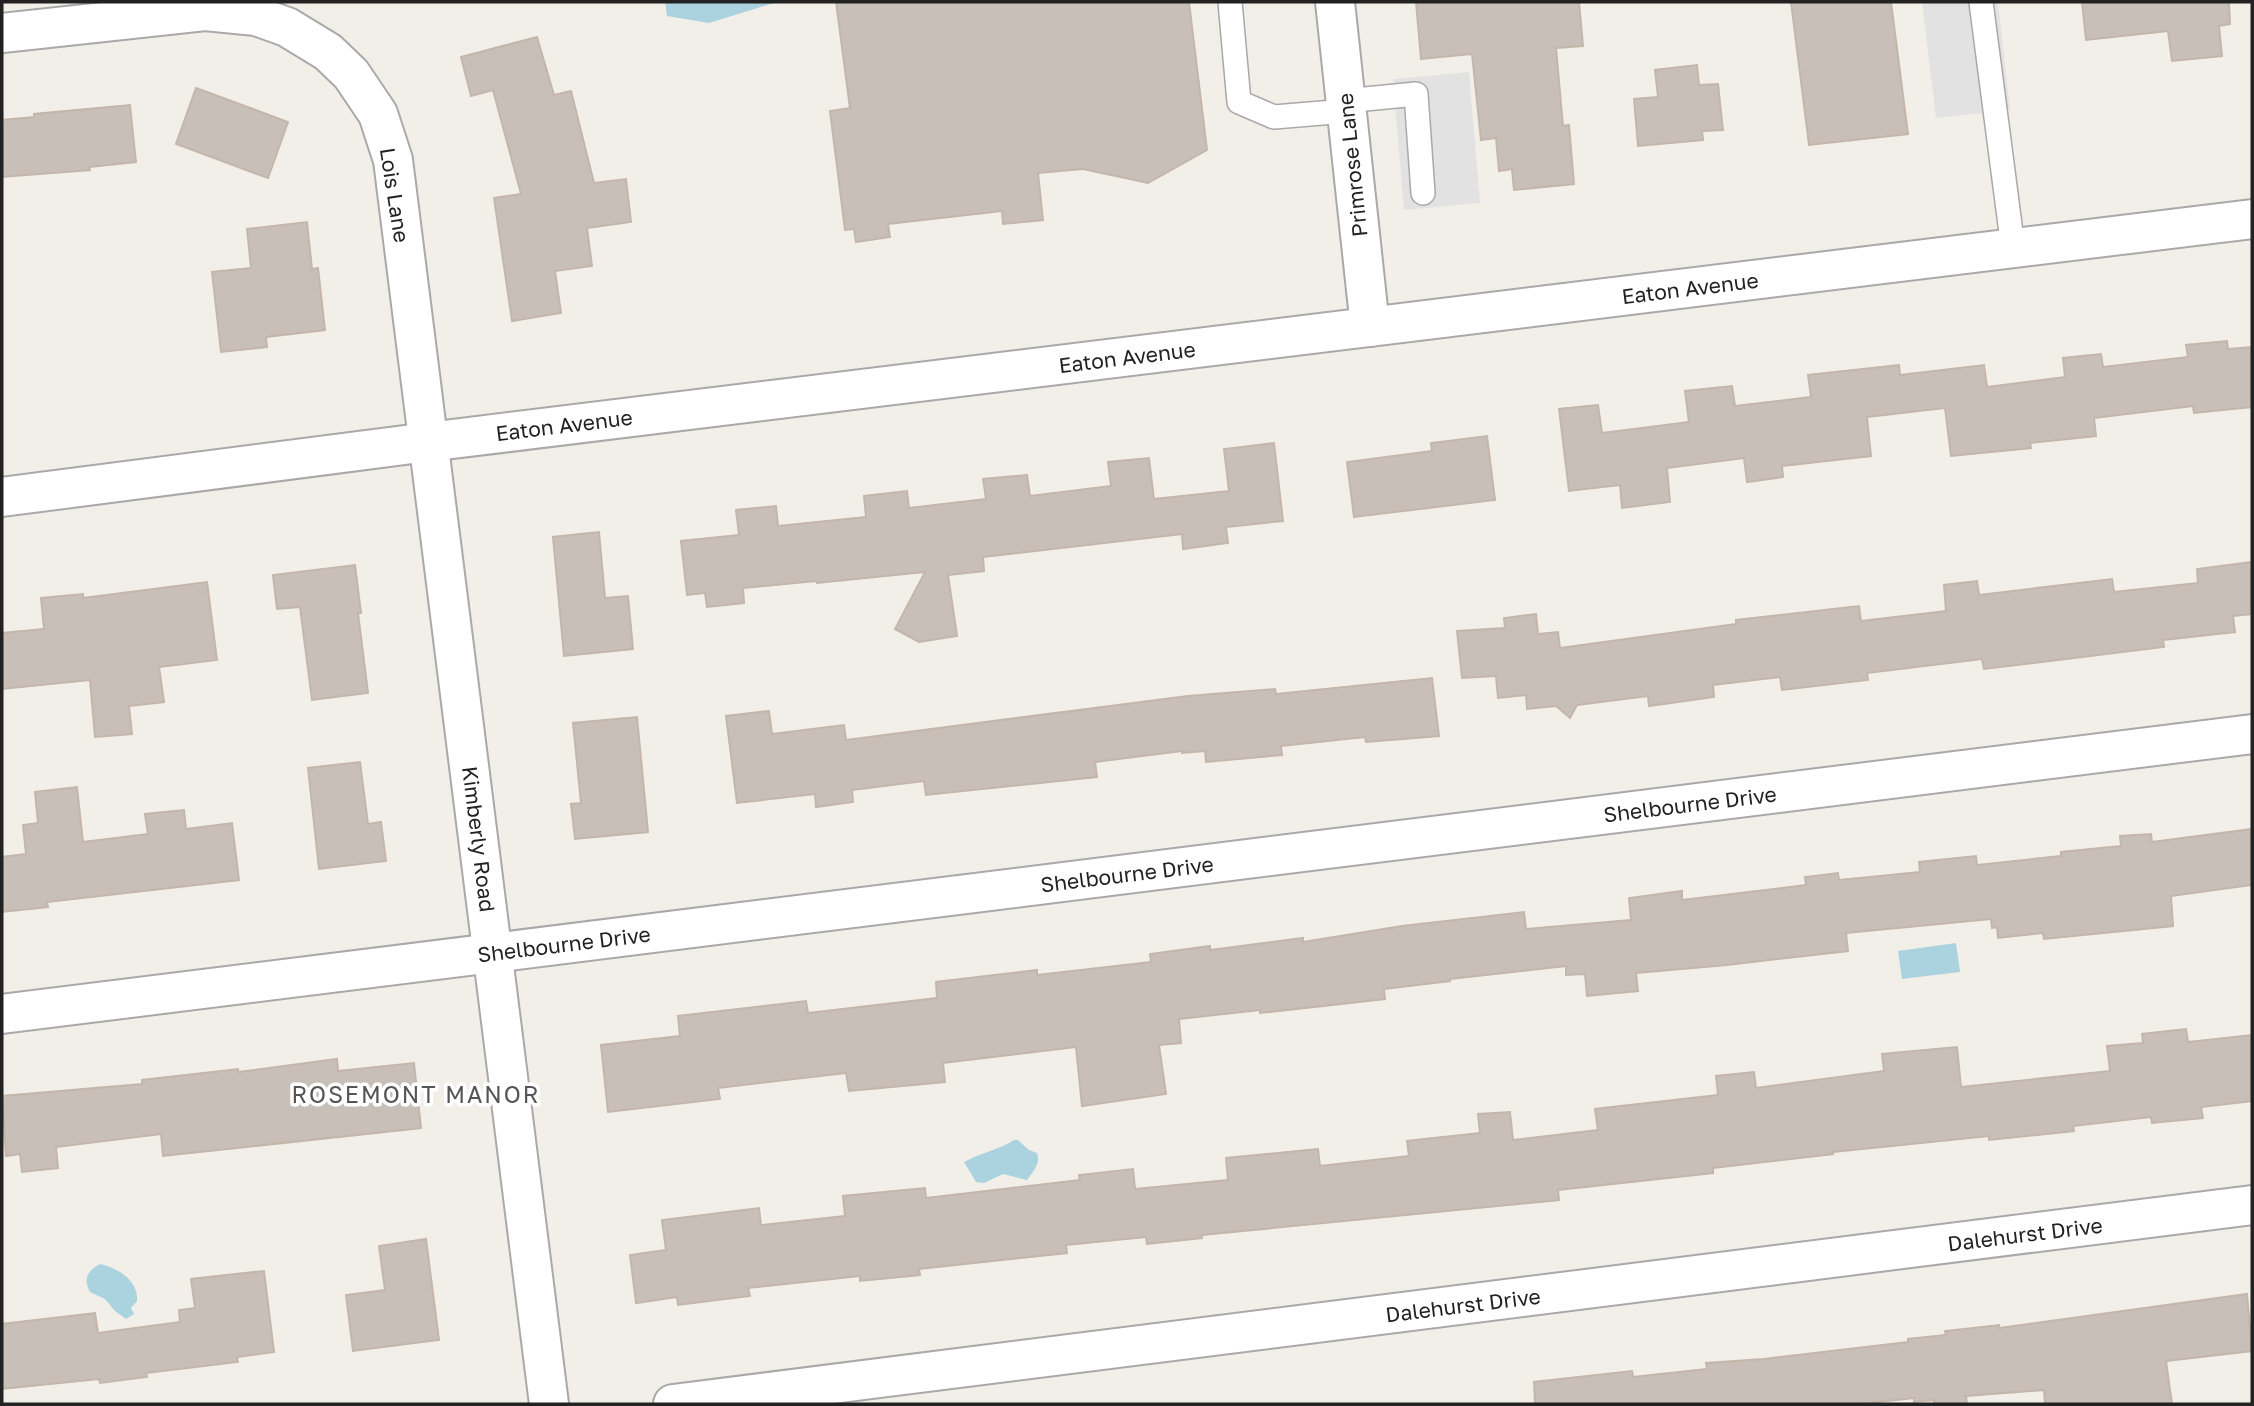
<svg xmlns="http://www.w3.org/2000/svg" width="2254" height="1406" font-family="'Golos Text',sans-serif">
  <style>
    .parking { fill: #e2e2e2 }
    .water { fill: #aad3df }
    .building { fill: #c7bfb8; stroke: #c4b6ab; stroke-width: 2 }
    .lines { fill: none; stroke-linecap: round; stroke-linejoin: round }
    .service-casing { stroke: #a9a9a9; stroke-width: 26 }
    .minor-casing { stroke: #a9a9a9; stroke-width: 42 }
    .tertiary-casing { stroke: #a9a9a9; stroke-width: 42 }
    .service { stroke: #fff; stroke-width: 23 }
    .minor { stroke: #fff; stroke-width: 38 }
    .tertiary { stroke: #fff; stroke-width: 38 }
    .labels { text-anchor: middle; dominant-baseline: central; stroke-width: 7; stroke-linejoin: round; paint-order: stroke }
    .street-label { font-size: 21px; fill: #222; stroke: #fff }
    .neighbourhood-label { font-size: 23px; letter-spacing: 2px; fill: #555; stroke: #fff }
  </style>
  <rect width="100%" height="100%" fill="#f2efe9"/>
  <g class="parking">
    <polygon points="1922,2 1998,2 2010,110 1936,118"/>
    <polygon points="1469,72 1480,203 1404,210 1393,79"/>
  </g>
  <g class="water">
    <polygon points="665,2 777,2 709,23 667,16"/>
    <polygon points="1956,943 1960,972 1902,979 1898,951"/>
    <path d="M1014,1140H1018L1029,1150L1037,1153C1041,1163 1033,1172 1027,1180L1003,1174L984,1183L976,1182L964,1162C980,1153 998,1150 1014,1140Z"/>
    <path d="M100,1264C117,1268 139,1280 137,1301L131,1308L134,1314L126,1319L115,1311L105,1299L90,1292C83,1279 87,1271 100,1264Z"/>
  </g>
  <g class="building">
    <polygon points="836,2 1189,2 1207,150 1148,183 1083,169 1038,173 1043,220 1003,224 1002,211 888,224 890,237 856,242 854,229 845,230 830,111 850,108"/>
    <polygon points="1416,2 1579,2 1583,46 1556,48 1563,126 1569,125 1574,184 1514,190 1512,169 1499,171 1496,138 1481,140 1472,54 1421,59"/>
    <polygon points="1791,2 1891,2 1908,134 1809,145"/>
    <polygon points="2082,2 2229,2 2230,24 2219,26 2222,56 2172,61 2168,31 2086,40"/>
    <polygon points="537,37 554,95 571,91 594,183 626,179 631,222 587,228 592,266 555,271 561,313 512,321 494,198 521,194 493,90 471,96 461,57"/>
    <polygon points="1697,65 1699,85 1718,84 1723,130 1702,131 1703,140 1638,146 1634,99 1658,97 1655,70"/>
    <polygon points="196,88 288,122 268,178 176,144"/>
    <polygon points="130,105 136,162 89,167 90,170 2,177 2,120 34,117 34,114"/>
    <polygon points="307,222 312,269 318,268 325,330 266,337 267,347 221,352 212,272 251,268 247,229"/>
    <polygon points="2227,341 2228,349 2252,347 2252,407 2194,413 2193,406 2094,418 2096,436 2030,443 2031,448 1951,456 1945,408 1867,417 1871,456 1782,466 1783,477 1747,482 1744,458 1667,468 1670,502 1622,508 1620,485 1569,491 1559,409 1598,405 1602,433 1689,422 1685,391 1732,386 1735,406 1811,397 1808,375 1899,365 1900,375 1984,365 1987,387 2065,377 2063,358 2101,354 2103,367 2188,357 2186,345"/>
    <polygon points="1487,436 1495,500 1354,517 1347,462 1432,451 1431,443"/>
    <polygon points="1274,443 1283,521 1226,527 1228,543 1183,549 1182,534 983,557 984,571 948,575 957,636 919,642 895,629 925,572 817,583 816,581 743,588 744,603 707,607 705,593 687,595 681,541 739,535 736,510 776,506 778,526 866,517 864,496 907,491 909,508 986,499 983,479 1027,475 1030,496 1111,486 1108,462 1149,458 1154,499 1229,491 1224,449"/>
    <polygon points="599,532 605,598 628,596 633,649 564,656 553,537"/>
    <polygon points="2252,562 2252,614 2233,616 2235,632 2163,640 2164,647 1984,669 1982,659 1867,673 1868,680 1782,690 1780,677 1713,685 1714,697 1649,706 1648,696 1577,705 1570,718 1556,706 1527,709 1526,695 1498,698 1496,676 1462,678 1457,631 1505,628 1504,618 1536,614 1538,634 1558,632 1560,648 1736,624 1736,620 1859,606 1861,621 1946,611 1944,585 1977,581 1979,595 2112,579 2114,592 2198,583 2197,569"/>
    <polygon points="355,565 361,613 358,613 368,693 312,700 300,607 277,609 273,575"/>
    <polygon points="207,582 217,660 159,667 164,702 129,706 132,734 95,737 90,680 2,689 2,633 44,629 41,598 83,594 83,598"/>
    <polygon points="1432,678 1439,736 1366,742 1365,737 1281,746 1282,755 1206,762 1205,751 1182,753 1182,751 1095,762 1097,777 926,795 924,781 852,790 853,802 816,807 815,794 737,803 726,716 769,711 772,734 844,725 846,740 1188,696 1275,689 1276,694"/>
    <polygon points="637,717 648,832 575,839 571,804 581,803 573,723"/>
    <polygon points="360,762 368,824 381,822 386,861 319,869 308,768"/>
    <polygon points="77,787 83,842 148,834 145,814 184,810 186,829 232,823 239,880 47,902 48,907 2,912 2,857 26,854 23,825 38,823 35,792"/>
    <polygon points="2252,829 2252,885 2171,896 2173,926 2044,939 2043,933 1998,938 1997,927 1992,928 1991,919 1846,933 1848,951 1727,965 1636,973 1638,991 1587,996 1585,974 1566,975 1566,966 1450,979 1450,981 1384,989 1385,999 1260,1013 1260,1010 1179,1019 1181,1043 1159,1045 1166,1094 1082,1106 1076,1047 943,1063 945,1082 849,1091 846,1073 718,1088 720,1099 608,1112 601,1045 680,1036 678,1016 806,1001 808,1013 937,998 936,982 1037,970 1037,975 1151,962 1150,954 1210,946 1210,950 1303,938 1303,942 1402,926 1524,912 1526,929 1631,920 1629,898 1682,891 1682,900 1806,885 1805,877 1838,873 1839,880 1920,872 1919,862 1976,856 1977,865 2061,856 2061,852 2121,846 2120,836 2151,834 2152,842"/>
    <polygon points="2186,1029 2188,1042 2252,1035 2252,1101 2201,1107 2203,1118 2152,1123 2151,1117 2073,1126 2074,1131 1989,1140 1989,1136 1833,1152 1833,1154 1713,1168 1713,1173 1558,1190 1559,1200 1202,1235 1202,1238 1147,1244 1146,1237 1066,1245 1067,1253 919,1269 920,1275 860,1281 860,1276 748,1288 750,1296 678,1305 677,1297 636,1303 630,1255 666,1250 662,1220 759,1208 761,1225 845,1216 843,1196 925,1188 926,1198 1080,1180 1079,1175 1133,1169 1135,1189 1228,1180 1226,1158 1318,1149 1320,1166 1409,1156 1407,1141 1480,1133 1478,1114 1510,1112 1513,1140 1598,1130 1595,1109 1718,1095 1716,1076 1754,1072 1756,1088 1884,1071 1882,1054 1957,1047 1961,1087 2110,1071 2107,1046 2143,1043 2142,1034"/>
    <polygon points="337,1059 338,1071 414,1063 421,1128 163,1156 161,1134 56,1147 58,1168 22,1172 20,1154 6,1156 2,1096 142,1084 142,1080 238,1069 238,1072"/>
    <polygon points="426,1239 439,1340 353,1351 346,1295 385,1290 379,1246"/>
    <polygon points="264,1271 274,1352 237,1357 238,1362 146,1373 147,1377 100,1383 99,1379 2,1389 2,1324 95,1313 98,1333 180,1322 179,1310 195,1308 191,1279"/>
    <polygon points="2247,1294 2252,1351 2166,1361 2172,1404 2045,1404 2044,1390 1966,1396 1967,1404 1934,1404 1934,1400 1914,1402 1914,1398 1860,1404 1535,1404 1534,1382 1632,1371 1633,1377 1707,1369 1706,1363 1764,1359 1908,1342 1908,1339 1946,1335 1945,1331 1999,1325 1999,1328"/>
  </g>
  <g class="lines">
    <defs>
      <g id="service">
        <polyline points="1230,2 1239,102 1274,117 1346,111"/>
        <polyline points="1981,2 2013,248"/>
        <polyline points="1345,101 1416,94 1423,193"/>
      </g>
      <g id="minor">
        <polyline points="1335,2 1370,327"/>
        <polyline points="2,33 205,11 256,16 287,27 328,52 351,74 378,114 393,160 549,1404"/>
        <polyline points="2,1014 2252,734"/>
        <polyline points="673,1404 2252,1205"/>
      </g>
      <polyline id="tertiary" points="2,497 428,442 2252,219"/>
    </defs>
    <use href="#service" class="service-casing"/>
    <use href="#minor" class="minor-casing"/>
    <use href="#tertiary" class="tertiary-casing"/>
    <use href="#service" class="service"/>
    <use href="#minor" class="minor"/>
    <use href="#tertiary" class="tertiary"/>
  </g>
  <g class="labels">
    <g class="street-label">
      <text transform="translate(1352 165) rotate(-96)">Primrose Lane</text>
      <text transform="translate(395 195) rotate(81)">Lois Lane</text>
      <text transform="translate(1690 288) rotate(-7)">Eaton Avenue</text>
      <text transform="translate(1127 357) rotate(-7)">Eaton Avenue</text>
      <text transform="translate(564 425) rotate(-7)">Eaton Avenue</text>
      <text transform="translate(1690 804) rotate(-7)">Shelbourne Drive</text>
      <text transform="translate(479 839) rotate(83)">Kimberly Road</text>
      <text transform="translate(1127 874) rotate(-7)">Shelbourne Drive</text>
      <text transform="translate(564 944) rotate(-7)">Shelbourne Drive</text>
      <text transform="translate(2025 1234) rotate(-7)">Dalehurst Drive</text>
      <text transform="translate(1463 1305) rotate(-7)">Dalehurst Drive</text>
    </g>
    <g class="neighbourhood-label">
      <text x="416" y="1094">ROSEMONT MANOR</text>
    </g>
  </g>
  <rect width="2254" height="1406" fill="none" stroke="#222222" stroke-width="7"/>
</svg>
